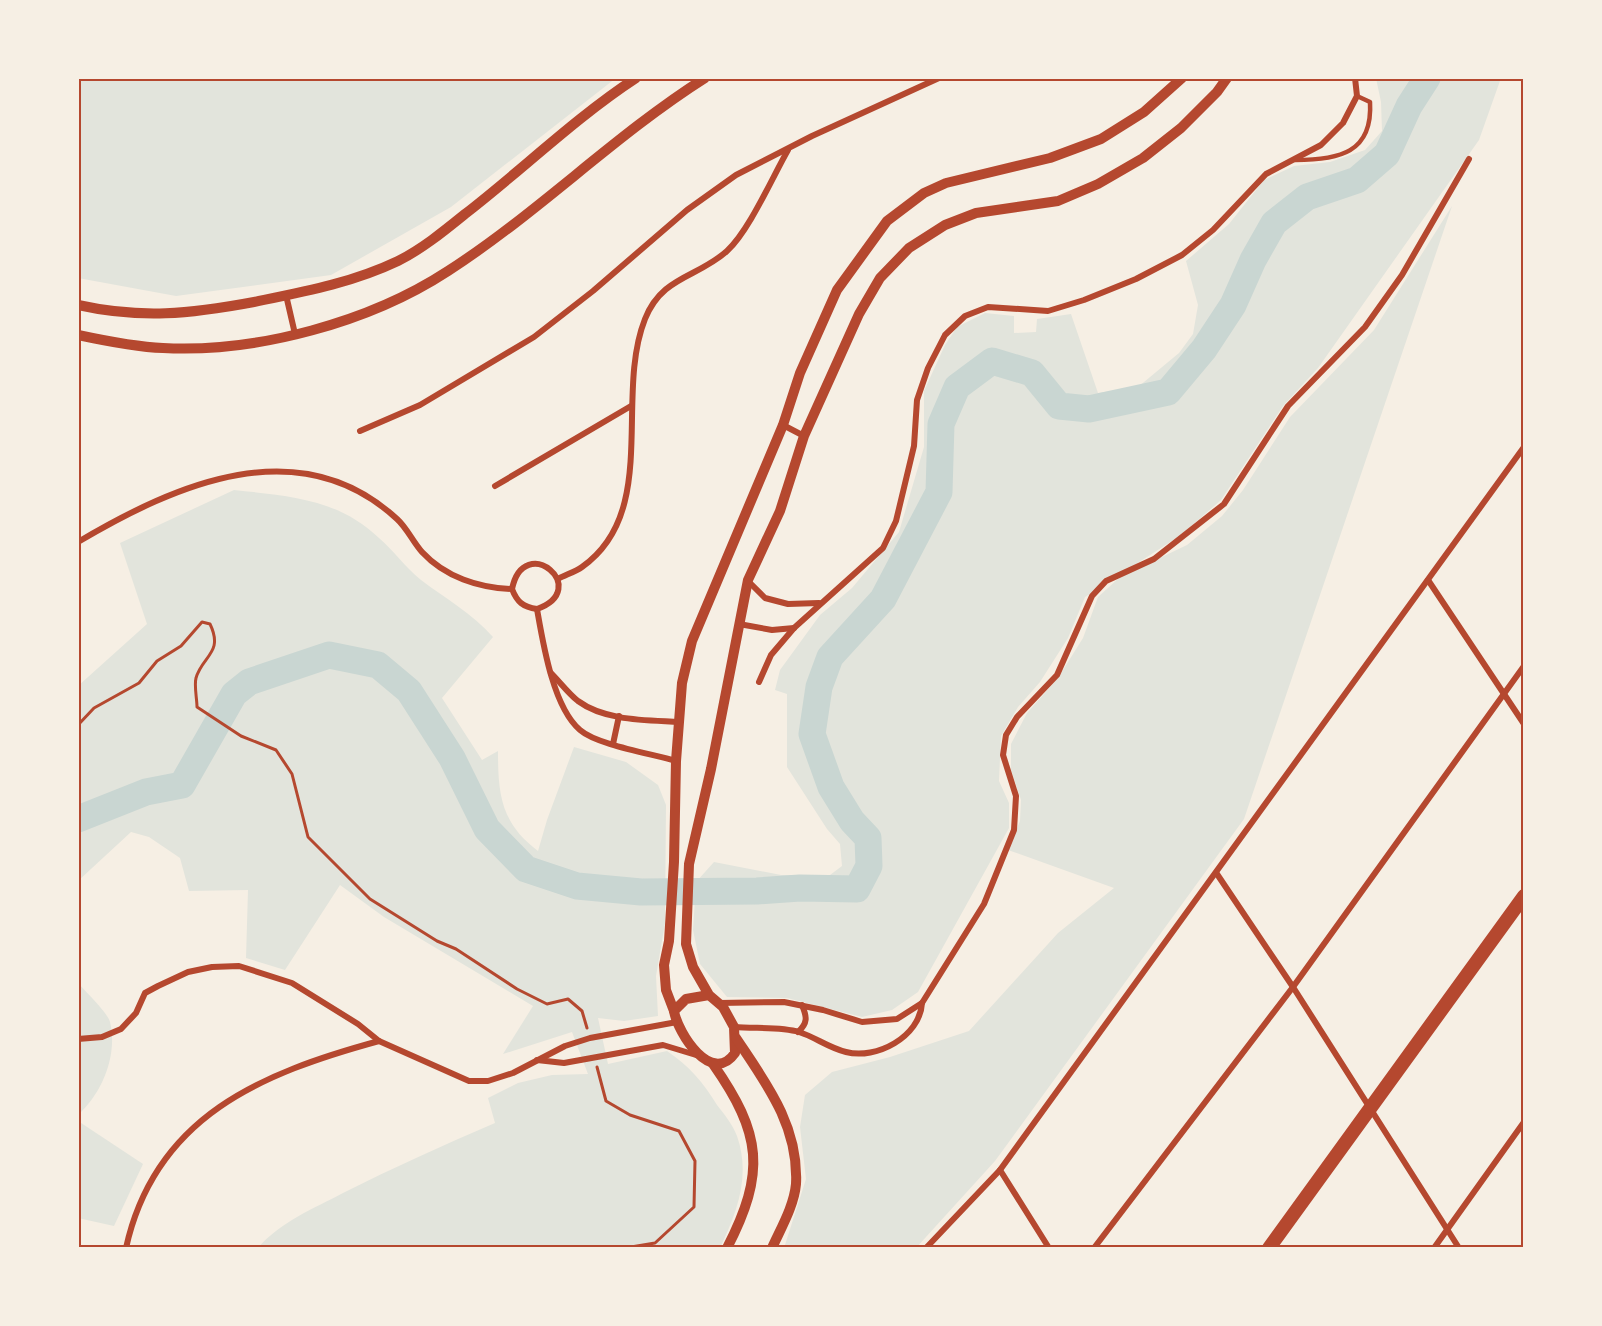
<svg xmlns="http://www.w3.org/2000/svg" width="1602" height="1326" font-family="Figtree,sans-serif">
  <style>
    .green { fill: #e2e4dc }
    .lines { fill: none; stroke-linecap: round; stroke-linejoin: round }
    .river { stroke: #c9d6d2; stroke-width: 27 }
    .path { stroke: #b5482f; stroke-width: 3 }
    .service { stroke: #b5482f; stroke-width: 4.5 }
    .minor { stroke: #b5482f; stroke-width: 6 }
    .tertiary { stroke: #b5482f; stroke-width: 10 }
    .primary { stroke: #b5482f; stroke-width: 14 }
    .neatline { fill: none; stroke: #b5482f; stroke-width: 2 }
  </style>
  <rect width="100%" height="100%" fill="#f6efe4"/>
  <g class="green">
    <polygon points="78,78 616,78 451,207 331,275 176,296 78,278"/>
    <polygon points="1376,78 1501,78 1479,140 1318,368 1283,406 1221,500 1181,535 1085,597 1068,638 1040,682 1018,707 1001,736 999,781 1009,803 1009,828 918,992 892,1010 862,1017 787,998 727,997 700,964 693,930 696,882 714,862 781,875 830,875 842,866 840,844 827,829 787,767 787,694 775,690 780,670 820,615 852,588 899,532 924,447 924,391 945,345 957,327 985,313 1014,316 1014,333 1036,332 1037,319 1071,314 1098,393 1138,387 1179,353 1193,334 1198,305 1186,261 1229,224 1264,180 1294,166 1330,162 1365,150 1382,131 1381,102"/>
    <polygon points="1452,206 1244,819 995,1161 916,1248 784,1248 806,1179 800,1127 805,1095 832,1072 890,1057 969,1031 1058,933 1114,888 1008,850 1020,821 1021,800 1011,770 1011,744 1027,713 1058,678 1083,638 1098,597 1120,577 1187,545 1222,516 1243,490 1290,417 1374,330"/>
    <path d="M234,490C288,496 337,498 379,538C394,551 405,567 421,580C446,599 472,613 493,637L442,698L482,760L498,751C498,795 501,823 538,851L547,820L574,747L626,762L658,785L666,805L665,923L656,976L658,1016L624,1021L598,1018L608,1064L667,1051C689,1066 703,1082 717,1105C724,1114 733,1125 737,1136C751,1176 737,1212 720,1248H258C280,1222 313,1209 343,1193C393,1168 443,1145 495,1123L488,1098L518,1083L552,1075L588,1074L572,1032L503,1054L533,1006L384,917L340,885L285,970L246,958L248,890L189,891L180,858L149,837L131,832L78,881V686L147,624L120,543Z"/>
    <path d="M78,983C85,991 108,1013 110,1022C118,1056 102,1093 78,1115Z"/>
    <polygon points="78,1121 143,1164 114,1226 78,1218"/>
  </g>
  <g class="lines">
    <polyline class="river" points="78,819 146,792 182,785 234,694 249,682 329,655 378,665 409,691 452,758 487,829 526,869 577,886 641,892 757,891 800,888 857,889 869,866 868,838 852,821 831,787 812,734 819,687 830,657 883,599 939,492 941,424 957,387 992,361 1032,373 1059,406 1089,409 1168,392 1204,349 1233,305 1253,260 1274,223 1307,197 1357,180 1387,154 1409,106 1427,78"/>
    <g class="path">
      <path d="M78,725L94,708L139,683L157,661L181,646L202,622L210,624C224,653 202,656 196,678C194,686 197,699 197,707L241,736L276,750L292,774L308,837L370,899L437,941L456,949L517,989L547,1004L568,999L582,1011L587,1028"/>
      <polyline points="597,1067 606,1101 630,1115 679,1131 695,1161 694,1207 655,1243 625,1248"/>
    </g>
    <path class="service" d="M1295,160C1339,160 1373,153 1370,102L1357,96"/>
    <g class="minor">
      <polyline points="286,295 295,334"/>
      <polyline points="783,425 804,436"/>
      <polyline points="360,431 420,405 534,337 593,291 687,210 736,175 812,136 939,78"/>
      <polyline points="495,486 631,406"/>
      <path d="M78,542C176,484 300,429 397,519C407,528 413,542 422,552C445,577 479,588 512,589"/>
      <path d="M558,579C565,575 575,572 582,567C660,512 614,397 645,319C662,276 697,278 727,251C749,231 772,178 788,150"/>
      <polyline points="1428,580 1524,724"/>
      <polyline points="748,581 765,598 788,604 819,603"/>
      <path d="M512,589C524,531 593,589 537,609"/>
      <path d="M512,589C517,602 523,607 537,609"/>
      <path d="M537,609C543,643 553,707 580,730C597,745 653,754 676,761"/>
      <polyline points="739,624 772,630 794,628"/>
      <path d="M551,673C560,682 568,693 578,701C605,721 647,720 679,722"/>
      <polyline points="759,682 771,655 794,628 883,548 896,521 914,446 917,400 928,368 945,335 965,316 988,307 1048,311 1084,300 1136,279 1182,255 1213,230 1266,174 1321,145 1343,123 1357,96 1355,78"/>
      <polyline points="613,744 619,716"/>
      <polyline points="1217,874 1293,987 1459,1248"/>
      <polyline points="719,1003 784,1002 823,1010 862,1022 897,1019 922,1003 984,904 1014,830 1016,796 1003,755 1006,735 1017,717 1057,675 1092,596 1106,581 1154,559 1224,504 1288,406 1365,327 1402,275 1469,159"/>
      <path d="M734,1027C754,1029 780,1026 799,1032C815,1037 829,1048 846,1052C876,1060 920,1037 922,1003"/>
      <path d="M798,1032C808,1023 807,1017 802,1005"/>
      <polyline points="78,1039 102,1037 121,1029 136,1013 145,993 158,986 188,972 212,967 239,966 292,983 358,1024 379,1041 469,1081 488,1081 513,1073 565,1046 590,1038 677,1022"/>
      <polyline points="537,1060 564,1063 663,1045 696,1055"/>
      <polyline points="1000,1170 1049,1248"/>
      <path d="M126,1248C155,1116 262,1073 379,1041"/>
      <polyline points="926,1248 1000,1170 1524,447"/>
      <polyline points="1094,1248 1293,987 1524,666"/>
      <polyline points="1434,1248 1524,1122"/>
    </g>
    <g class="tertiary">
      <path d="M78,305C141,319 190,314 254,302C303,292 352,283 398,261C422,249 444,231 465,214C522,170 575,118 636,78"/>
      <path d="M78,335C106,341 135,347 163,348C257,353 370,322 448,271C538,213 615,135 705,78"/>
      <path d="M709,995L686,999L674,1011C678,1034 712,1086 735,1053L734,1027L723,1007L709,995L693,967L686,944L689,864L711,769L748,580L780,511L804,436L859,314L880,278L909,248L945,225L976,213L1058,201L1098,184L1143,158L1181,128L1217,92L1227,78"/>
      <polyline points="674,1011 666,990 664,965 669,941 674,862 676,761 682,683 692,641 783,425 800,373 837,290 887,221 924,193 946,183 1050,158 1101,139 1144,112 1182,78"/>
      <path d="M736,1038C766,1083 799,1126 796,1184C794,1206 781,1228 772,1248"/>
      <path d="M713,1064C762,1134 766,1172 727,1248"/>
    </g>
    <polyline class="primary" points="1269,1248 1524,896"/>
  </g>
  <rect width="1602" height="1326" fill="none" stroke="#f6efe4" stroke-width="159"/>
  <rect x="80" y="80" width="1442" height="1166" class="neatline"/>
</svg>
